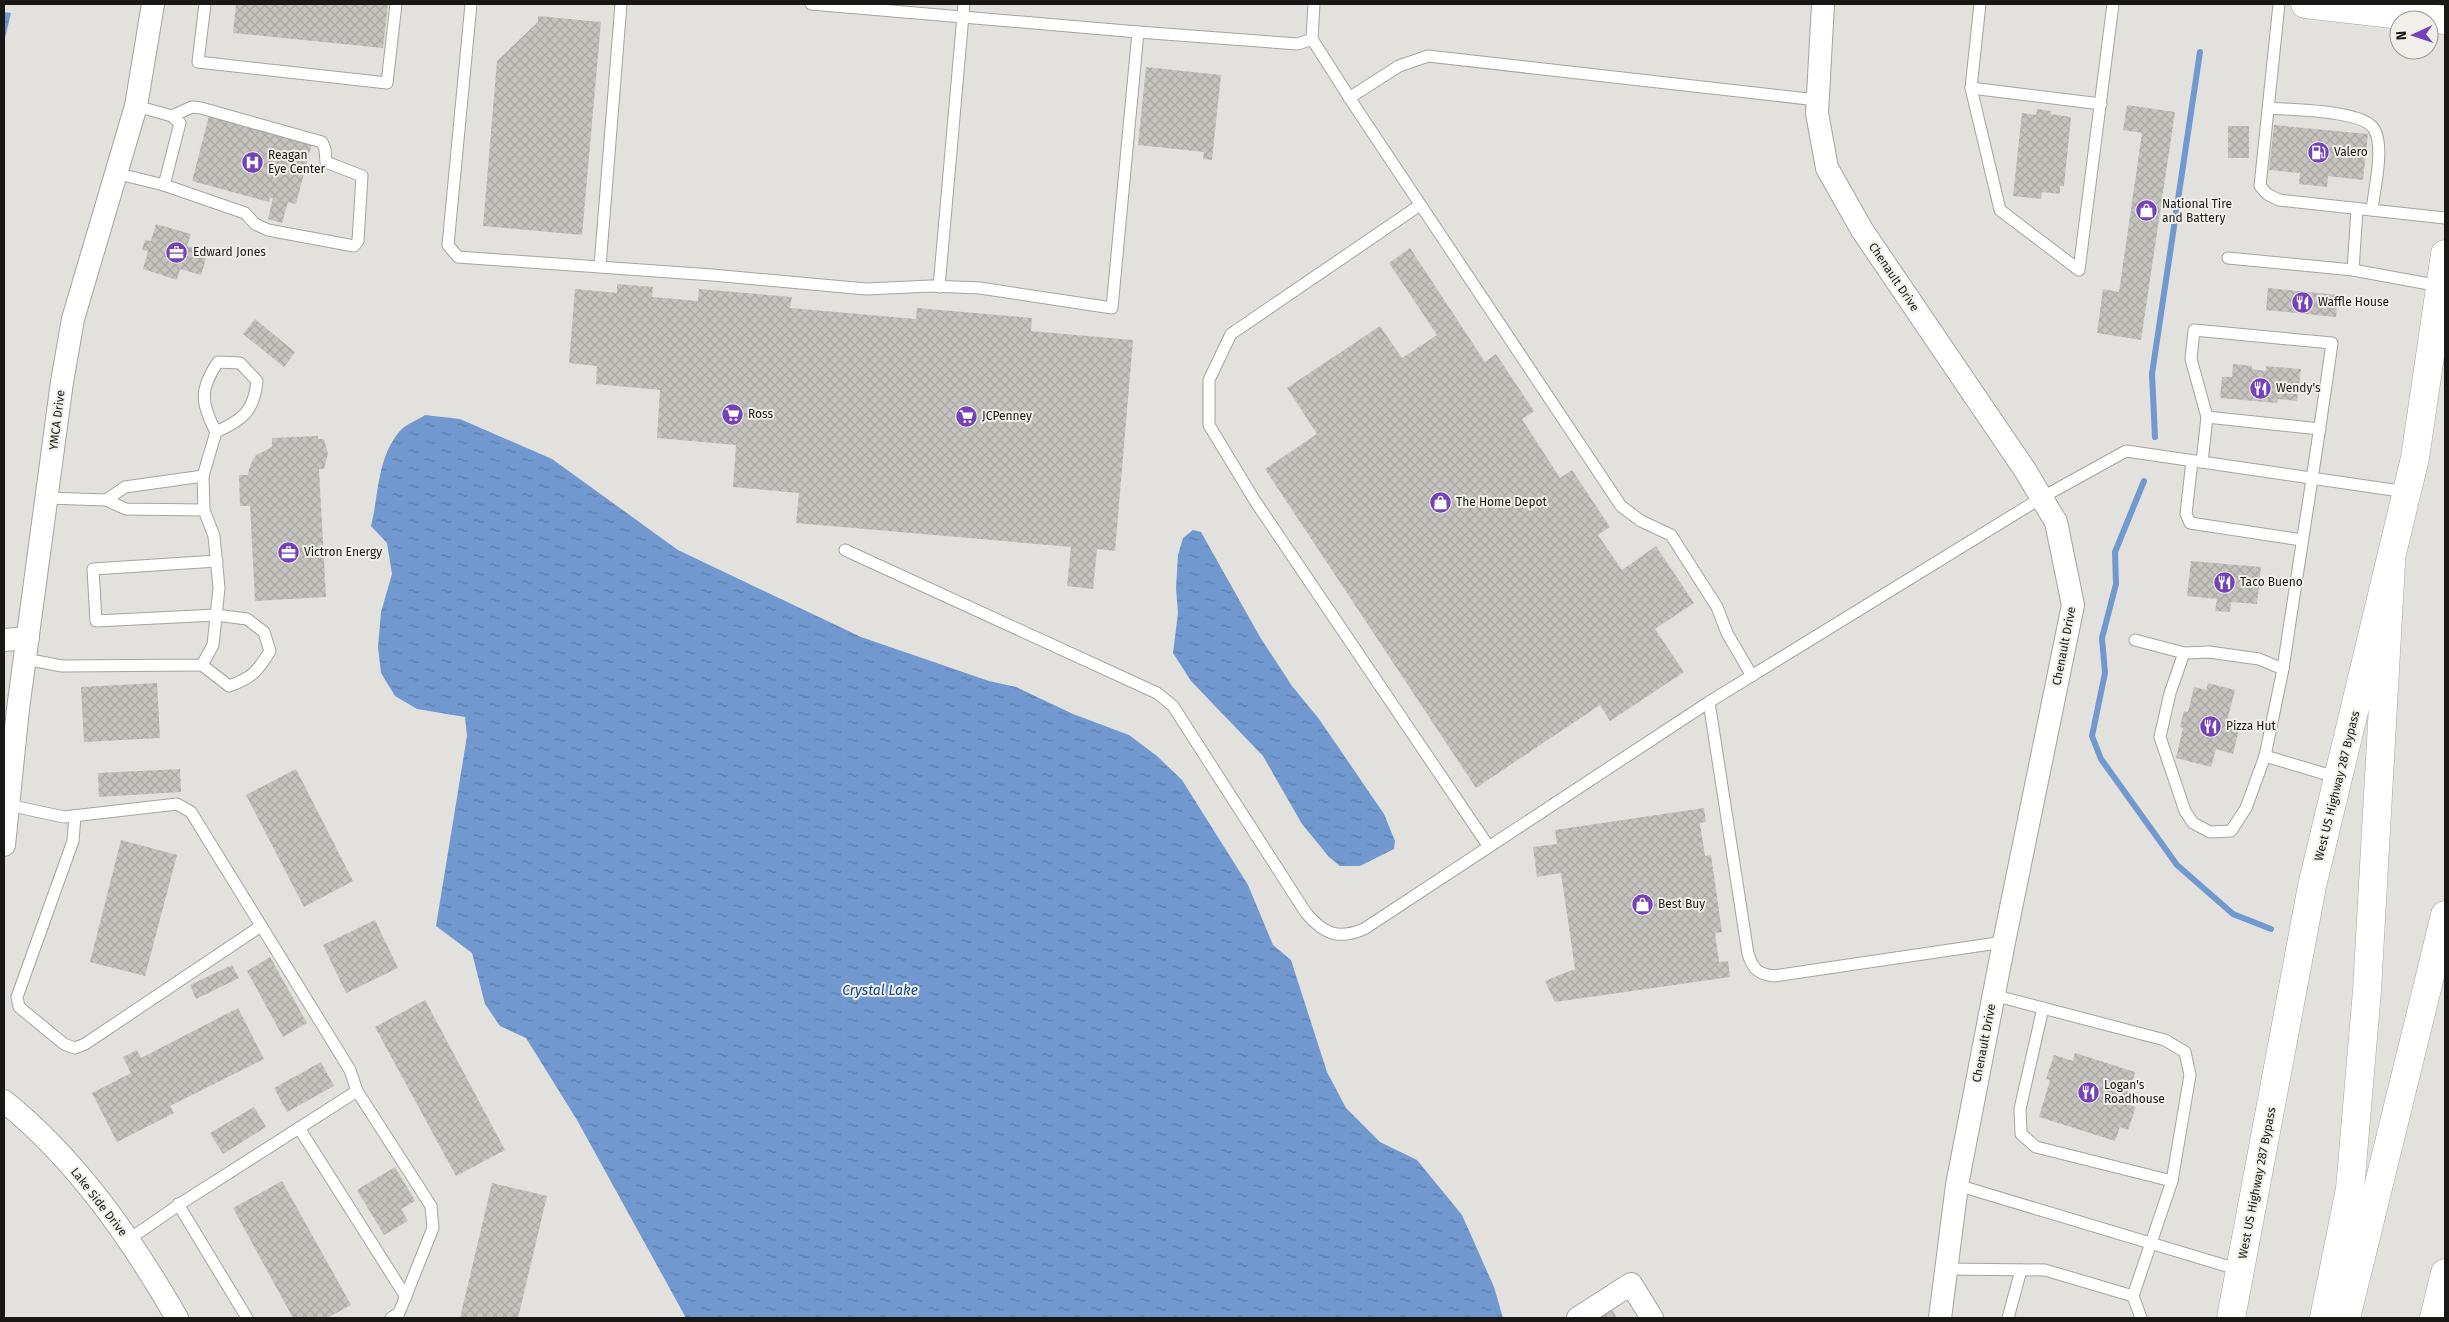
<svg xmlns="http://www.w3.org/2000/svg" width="2449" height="1322" font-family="'Fira Sans',sans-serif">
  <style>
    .water { fill: url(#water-ripples) }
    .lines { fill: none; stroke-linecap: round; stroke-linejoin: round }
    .stream { stroke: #7199d0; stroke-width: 6 }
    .building { fill: url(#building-cross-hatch) }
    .lane-casing { stroke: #a5a39f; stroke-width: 13 }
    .street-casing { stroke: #a5a39f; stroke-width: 24 }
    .secondary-casing { stroke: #a5a39f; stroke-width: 29 }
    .primary-casing { stroke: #a5a39f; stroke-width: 29 }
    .highway-casing { stroke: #a5a39f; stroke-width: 29 }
    .lane { stroke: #fff; stroke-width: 11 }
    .street { stroke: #fff; stroke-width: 22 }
    .secondary { stroke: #fff; stroke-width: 28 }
    .primary { stroke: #fff; stroke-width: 28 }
    .highway { stroke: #fff; stroke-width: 28 }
    .labels { text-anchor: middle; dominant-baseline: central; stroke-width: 4; stroke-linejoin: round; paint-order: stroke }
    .poi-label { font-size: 12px; fill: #191816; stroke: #f0efea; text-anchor: start }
    .street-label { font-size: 12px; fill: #191816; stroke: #f0efea }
    .water-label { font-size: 14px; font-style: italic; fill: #114789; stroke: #f0efea }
  </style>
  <defs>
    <pattern id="water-ripples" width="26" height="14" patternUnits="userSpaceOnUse" patternTransform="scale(1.25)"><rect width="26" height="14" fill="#7199d0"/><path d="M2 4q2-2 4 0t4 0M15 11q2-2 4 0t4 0" fill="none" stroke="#5c7ca8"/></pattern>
    <pattern id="building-cross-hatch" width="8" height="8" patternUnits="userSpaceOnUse" patternTransform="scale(1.25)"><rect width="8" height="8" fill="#c4c3be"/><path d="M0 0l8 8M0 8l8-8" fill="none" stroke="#a8a7a3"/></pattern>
  </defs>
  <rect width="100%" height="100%" fill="#e3e1dd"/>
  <g class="water">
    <polygon points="4,12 11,13 4,42"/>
    <path d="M425,415L460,419L552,459L678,550L861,637L989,681L1016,687L1073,714L1129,735L1157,756L1182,780L1248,885L1273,945L1291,960L1327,1072L1346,1108L1380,1142L1417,1160L1462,1215L1494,1287L1503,1318H686L577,1120L526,1038L500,1026L485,1004L472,953L436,926L467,736L465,717L417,709L395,696L381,673L378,647L381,612L392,574L387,543L371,526C379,494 377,459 399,432C404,425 418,420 425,415Z"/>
    <polygon points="1193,530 1201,532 1260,637 1292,686 1319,719 1384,814 1395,841 1394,849 1360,866 1340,866 1329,857 1302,824 1263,756 1191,681 1173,653 1178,613 1176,588 1178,555 1183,538"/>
  </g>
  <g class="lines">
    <g class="stream">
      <polyline points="2155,437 2152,374 2200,52"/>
      <polyline points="2144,481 2115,552 2116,584 2102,638 2105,673 2092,736 2101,759 2177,865 2233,914 2271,929"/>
    </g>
  </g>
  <g class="building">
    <polygon points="236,4 388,4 383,48 233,33"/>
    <polygon points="538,16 601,22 582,235 483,226 497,61 538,22"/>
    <polygon points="1146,67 1221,75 1212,160 1203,159 1204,152 1138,145"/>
    <polygon points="2127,105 2175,112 2141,340 2097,333 2103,289 2119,292 2142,133 2123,130"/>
    <polygon points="2037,109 2051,111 2051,114 2071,117 2064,186 2060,186 2060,194 2042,192 2041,199 2013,196 2022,113 2036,115"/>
    <polygon points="209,116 312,143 296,204 288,202 282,223 268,219 273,198 270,198 269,202 192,181"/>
    <polygon points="2274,125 2368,134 2363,180 2328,176 2327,187 2299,184 2300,173 2269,170"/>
    <rect x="2228" y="126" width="21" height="32"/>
    <polygon points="156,224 191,234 187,246 208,252 201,275 180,269 177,280 143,269 148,251 142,250 145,240 151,241"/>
    <polygon points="1410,248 1485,362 1496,354 1534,411 1522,419 1560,478 1572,470 1610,527 1598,535 1622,570 1656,546 1694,603 1655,629 1684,672 1610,721 1600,705 1476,788 1265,469 1317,434 1287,388 1380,326 1402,358 1437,335 1389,263"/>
    <polygon points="617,284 653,287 652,297 698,301 699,289 792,297 790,308 916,319 917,308 1032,318 1031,331 1133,340 1115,551 1097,549 1093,589 1067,586 1071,547 796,523 799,493 733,487 736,445 657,438 660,390 596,384 597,366 569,363 575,289 617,293"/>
    <polygon points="2268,288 2338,295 2336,317 2266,310"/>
    <polygon points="255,319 295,352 284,367 243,334"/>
    <polygon points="2233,364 2252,366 2252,369 2266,371 2266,366 2301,369 2297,401 2278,399 2277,403 2220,398 2222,377 2232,377"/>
    <polygon points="318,436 318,439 324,439 328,454 324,469 319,469 326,597 255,601 250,506 240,506 239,475 248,475 250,465 256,455 272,447 272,438"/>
    <polygon points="2191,561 2261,567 2257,604 2231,602 2230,612 2215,611 2217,599 2187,596"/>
    <polygon points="157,683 160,738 84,742 81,687"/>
    <polygon points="2208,683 2235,690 2227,721 2240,725 2233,754 2216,749 2211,767 2176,758 2183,728 2180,727 2184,711 2188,712 2194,687 2206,690"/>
    <polygon points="180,769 181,792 99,797 98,773"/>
    <polygon points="296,769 353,881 304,907 246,795"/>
    <polygon points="1704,808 1706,822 1700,823 1705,856 1711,855 1722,932 1715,933 1719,962 1728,961 1730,977 1555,1002 1545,981 1575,969 1561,873 1537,877 1533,847 1557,844 1555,830"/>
    <polygon points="121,840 177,855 145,976 90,962"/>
    <polygon points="375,920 398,968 346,993 323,945"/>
    <polygon points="270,957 307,1023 283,1037 247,971"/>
    <polygon points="232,965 239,978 196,999 190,985"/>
    <polygon points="425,1000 505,1150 456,1176 375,1027"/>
    <polygon points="238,1008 264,1059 170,1106 174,1113 117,1142 92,1093 131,1073 123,1057 137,1050 141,1058"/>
    <polygon points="2075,1053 2135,1072 2126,1104 2136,1107 2128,1130 2120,1127 2115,1141 2039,1117 2050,1080 2046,1079 2054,1055 2073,1061"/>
    <polygon points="321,1062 334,1086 287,1112 274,1088"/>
    <polygon points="254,1107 266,1127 223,1154 210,1133"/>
    <polygon points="395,1167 415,1201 401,1209 408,1221 384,1235 357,1190"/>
    <polygon points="282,1181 351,1305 327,1318 293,1318 233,1208"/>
    <polygon points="492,1183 547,1196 518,1318 460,1318"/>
    <polygon points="1612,1310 1617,1318 1599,1318"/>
  </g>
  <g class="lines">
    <defs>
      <g id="lane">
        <polyline points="205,4 198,62 387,83 396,4"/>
        <polyline points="471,4 448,245 458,257 712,275 866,289 931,286 980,288 1112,308 1138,32 1298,44 1312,39"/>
        <polyline points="811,4 1138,32"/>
        <polyline points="1314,4 1312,39 1356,108 1621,506 1641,521 1671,535 1717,607 1727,633 1752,676"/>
        <polyline points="1980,4 1971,88 2000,210 2079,270 2113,4"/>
        <polyline points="2279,4 2260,186 2267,194 2279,200 2445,218"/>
        <polyline points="1971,88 2101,104"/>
        <polyline points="1349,98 1399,66 1428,56 1817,100"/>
        <path d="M2269,108C2291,110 2363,110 2374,129C2385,147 2374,190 2372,210"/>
        <polyline points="115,173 164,185 180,123 172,116 136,106"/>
        <polyline points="164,185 245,213 255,224 268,230 354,246 358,241 362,176 326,162 325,149 322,142 201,108 192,107 172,116"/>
        <polyline points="1420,205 1231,334 1209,380 1209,425 1255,501 1489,847"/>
        <polyline points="2228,258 2353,270 2440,286"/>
        <polyline points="600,266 621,4"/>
        <polyline points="2353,270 2357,210"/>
        <polyline points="939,287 964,4"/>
        <polyline points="2207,417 2320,429"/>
        <polyline points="2192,461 2186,514 2190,523 2302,540"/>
        <path d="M2202,462L2207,417L2191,359L2194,330L2332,343C2317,452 2299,560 2283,669"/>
        <polyline points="47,498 106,500 126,509 204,510"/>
        <polyline points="106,500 125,487 203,476"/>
        <path d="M845,550L1157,693L1173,706L1306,913C1324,934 1338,940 1364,929L1709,702L2041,498L2126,451L2407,492"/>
        <polyline points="2135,640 2184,653 2209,652 2259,659 2283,669 2265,756 2339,778"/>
        <polyline points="2184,653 2170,693 2160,737 2185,811 2193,823 2210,832 2231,831 2246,808 2265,756"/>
        <path d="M25,659L62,666L202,665L213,645L219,588L214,536L204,510L203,476L216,432C201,403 199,390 218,362L240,363L257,381C254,412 242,420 216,432"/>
        <path d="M202,665L229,686C252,678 257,672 270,651L264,632L247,619L216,615L96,621L93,569L217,561"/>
        <path d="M1709,702L1748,954C1753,969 1758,974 1774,976L2004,942"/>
        <polyline points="8,805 64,817 177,804 191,812 350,1070 357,1091 183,1202 128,1240"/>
        <polyline points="75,816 73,841 17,997 19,1007 64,1044 75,1048 85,1044 261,926"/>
        <polyline points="1993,995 2165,1040 2185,1052 2190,1075 2172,1181 2133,1296"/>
        <polyline points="2043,1008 2020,1109 2021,1134 2036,1147 2172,1181"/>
        <polyline points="357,1091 431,1206 433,1228 399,1313 391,1318"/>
        <polyline points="299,1128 406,1297"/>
        <polyline points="1957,1185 2240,1270"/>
        <polyline points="178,1204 247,1318"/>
        <polyline points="1947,1269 2045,1270 2133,1296 2141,1318"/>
        <polyline points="2008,1318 2021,1270"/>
      </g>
      <g id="street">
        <polyline points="1823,4 1817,113 1827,168 1862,230 2025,470 2056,522 2073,605 2004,942 1957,1185 1940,1318"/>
        <polyline points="4,640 28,638"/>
        <polyline points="4,845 18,709 62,382 73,319 136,106 153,4"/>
        <path d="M4,1101C76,1159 131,1238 177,1318"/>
        <polyline points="1578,1318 1631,1284 1652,1318"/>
      </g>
      <polyline id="secondary" points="2231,1318 2312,886 2415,458 2445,254"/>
      <polyline id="primary" points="2305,4 2445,20"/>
      <g id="highway">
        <polyline points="2324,1318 2350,1189 2367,991 2391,563"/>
        <polyline points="2346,1318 2445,915"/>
        <polyline points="2434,1318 2445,1273"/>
      </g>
    </defs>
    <use href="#lane" class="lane-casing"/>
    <use href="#street" class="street-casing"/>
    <use href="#secondary" class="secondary-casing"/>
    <use href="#primary" class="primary-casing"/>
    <use href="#highway" class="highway-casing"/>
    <use href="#lane" class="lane"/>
    <use href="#street" class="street"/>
    <use href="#secondary" class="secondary"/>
    <use href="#primary" class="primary"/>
    <use href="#highway" class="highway"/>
  </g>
  <defs>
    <symbol id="fuel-disc" viewBox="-11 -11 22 22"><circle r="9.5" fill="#7441b8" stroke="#f0efea"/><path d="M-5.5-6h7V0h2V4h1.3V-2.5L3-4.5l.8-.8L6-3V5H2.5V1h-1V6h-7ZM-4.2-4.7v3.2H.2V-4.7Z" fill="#fff"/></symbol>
    <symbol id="hospital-disc" viewBox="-11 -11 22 22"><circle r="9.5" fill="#7441b8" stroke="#f0efea"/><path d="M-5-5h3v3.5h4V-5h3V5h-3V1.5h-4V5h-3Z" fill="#fff"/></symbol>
    <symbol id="shop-disc" viewBox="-11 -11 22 22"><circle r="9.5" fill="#7441b8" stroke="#f0efea"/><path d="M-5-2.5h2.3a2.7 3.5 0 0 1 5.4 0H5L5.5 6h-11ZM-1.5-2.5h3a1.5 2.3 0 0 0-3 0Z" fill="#fff"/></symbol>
    <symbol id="office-disc" viewBox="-11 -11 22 22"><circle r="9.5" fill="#7441b8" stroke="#f0efea"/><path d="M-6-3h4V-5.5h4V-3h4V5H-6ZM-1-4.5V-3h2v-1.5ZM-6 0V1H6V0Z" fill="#fff"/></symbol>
    <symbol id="restaurant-disc" viewBox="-11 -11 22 22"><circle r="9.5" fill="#7441b8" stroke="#f0efea"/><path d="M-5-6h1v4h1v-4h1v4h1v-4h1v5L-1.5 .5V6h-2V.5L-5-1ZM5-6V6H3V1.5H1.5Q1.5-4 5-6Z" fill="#fff"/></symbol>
    <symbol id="supermarket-disc" viewBox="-11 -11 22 22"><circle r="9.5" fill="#7441b8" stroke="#f0efea"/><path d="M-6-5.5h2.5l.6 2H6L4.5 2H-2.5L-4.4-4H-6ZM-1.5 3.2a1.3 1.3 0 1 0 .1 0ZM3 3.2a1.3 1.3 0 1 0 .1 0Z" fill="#fff"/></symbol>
  </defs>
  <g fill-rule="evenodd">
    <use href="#fuel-disc" x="2306" y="140" width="25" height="25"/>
    <use href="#hospital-disc" x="240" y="150" width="25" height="25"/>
    <use href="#shop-disc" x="2134" y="198" width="25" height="25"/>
    <use href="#office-disc" x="164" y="240" width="25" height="25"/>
    <use href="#restaurant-disc" x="2290" y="290" width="25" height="25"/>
    <use href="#restaurant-disc" x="2248" y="376" width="25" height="25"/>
    <use href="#supermarket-disc" x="720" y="402" width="25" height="25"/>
    <use href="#supermarket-disc" x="954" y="404" width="25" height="25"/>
    <use href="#shop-disc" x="1428" y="490" width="25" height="25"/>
    <use href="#office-disc" x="276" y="540" width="25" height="25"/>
    <use href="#restaurant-disc" x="2212" y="570" width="25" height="25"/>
    <use href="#restaurant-disc" x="2198" y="714" width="25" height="25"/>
    <use href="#shop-disc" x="1630" y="892" width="25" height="25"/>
    <use href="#restaurant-disc" x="2076" y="1080" width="25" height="25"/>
  </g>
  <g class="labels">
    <g class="poi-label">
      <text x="2334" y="152">Valero</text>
      <text x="268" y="155">Reagan<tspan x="268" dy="14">Eye Center</tspan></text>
      <text x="2162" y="204">National Tire<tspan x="2162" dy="14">and Battery</tspan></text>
      <text x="193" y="252">Edward Jones</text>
      <text x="2318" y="302">Waffle House</text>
      <text x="2276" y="388">Wendy's</text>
      <text x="748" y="414">Ross</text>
      <text x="982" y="416">JCPenney</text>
      <text x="1456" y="502">The Home Depot</text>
      <text x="304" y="552">Victron Energy</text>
      <text x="2240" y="582">Taco Bueno</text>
      <text x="2226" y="726">Pizza Hut</text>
      <text x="1658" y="904">Best Buy</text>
      <text x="2104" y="1085">Logan's<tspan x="2104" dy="14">Roadhouse</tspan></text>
    </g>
    <g class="street-label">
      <text transform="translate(1894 277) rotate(56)">Chenault Drive</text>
      <text transform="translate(57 420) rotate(-83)">YMCA Drive</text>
      <text transform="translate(2064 646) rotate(-79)">Chenault Drive</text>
      <text transform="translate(2337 786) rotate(-76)">West US Highway 287 Bypass</text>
      <text transform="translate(1984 1043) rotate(-79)">Chenault Drive</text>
      <text transform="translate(2257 1183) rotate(-79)">West US Highway 287 Bypass</text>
      <text transform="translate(99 1202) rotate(52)">Lake Side Drive</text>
    </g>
    <g class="water-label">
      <text x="880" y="990">Crystal Lake</text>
    </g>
  </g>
  <rect width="2449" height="1322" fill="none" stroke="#191816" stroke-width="10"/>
  <g transform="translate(2414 35) rotate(267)"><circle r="24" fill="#f0efea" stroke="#9a9995"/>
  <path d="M0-4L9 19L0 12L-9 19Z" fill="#7441b8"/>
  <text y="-8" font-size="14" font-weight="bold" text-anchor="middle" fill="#191816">N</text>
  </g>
</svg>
